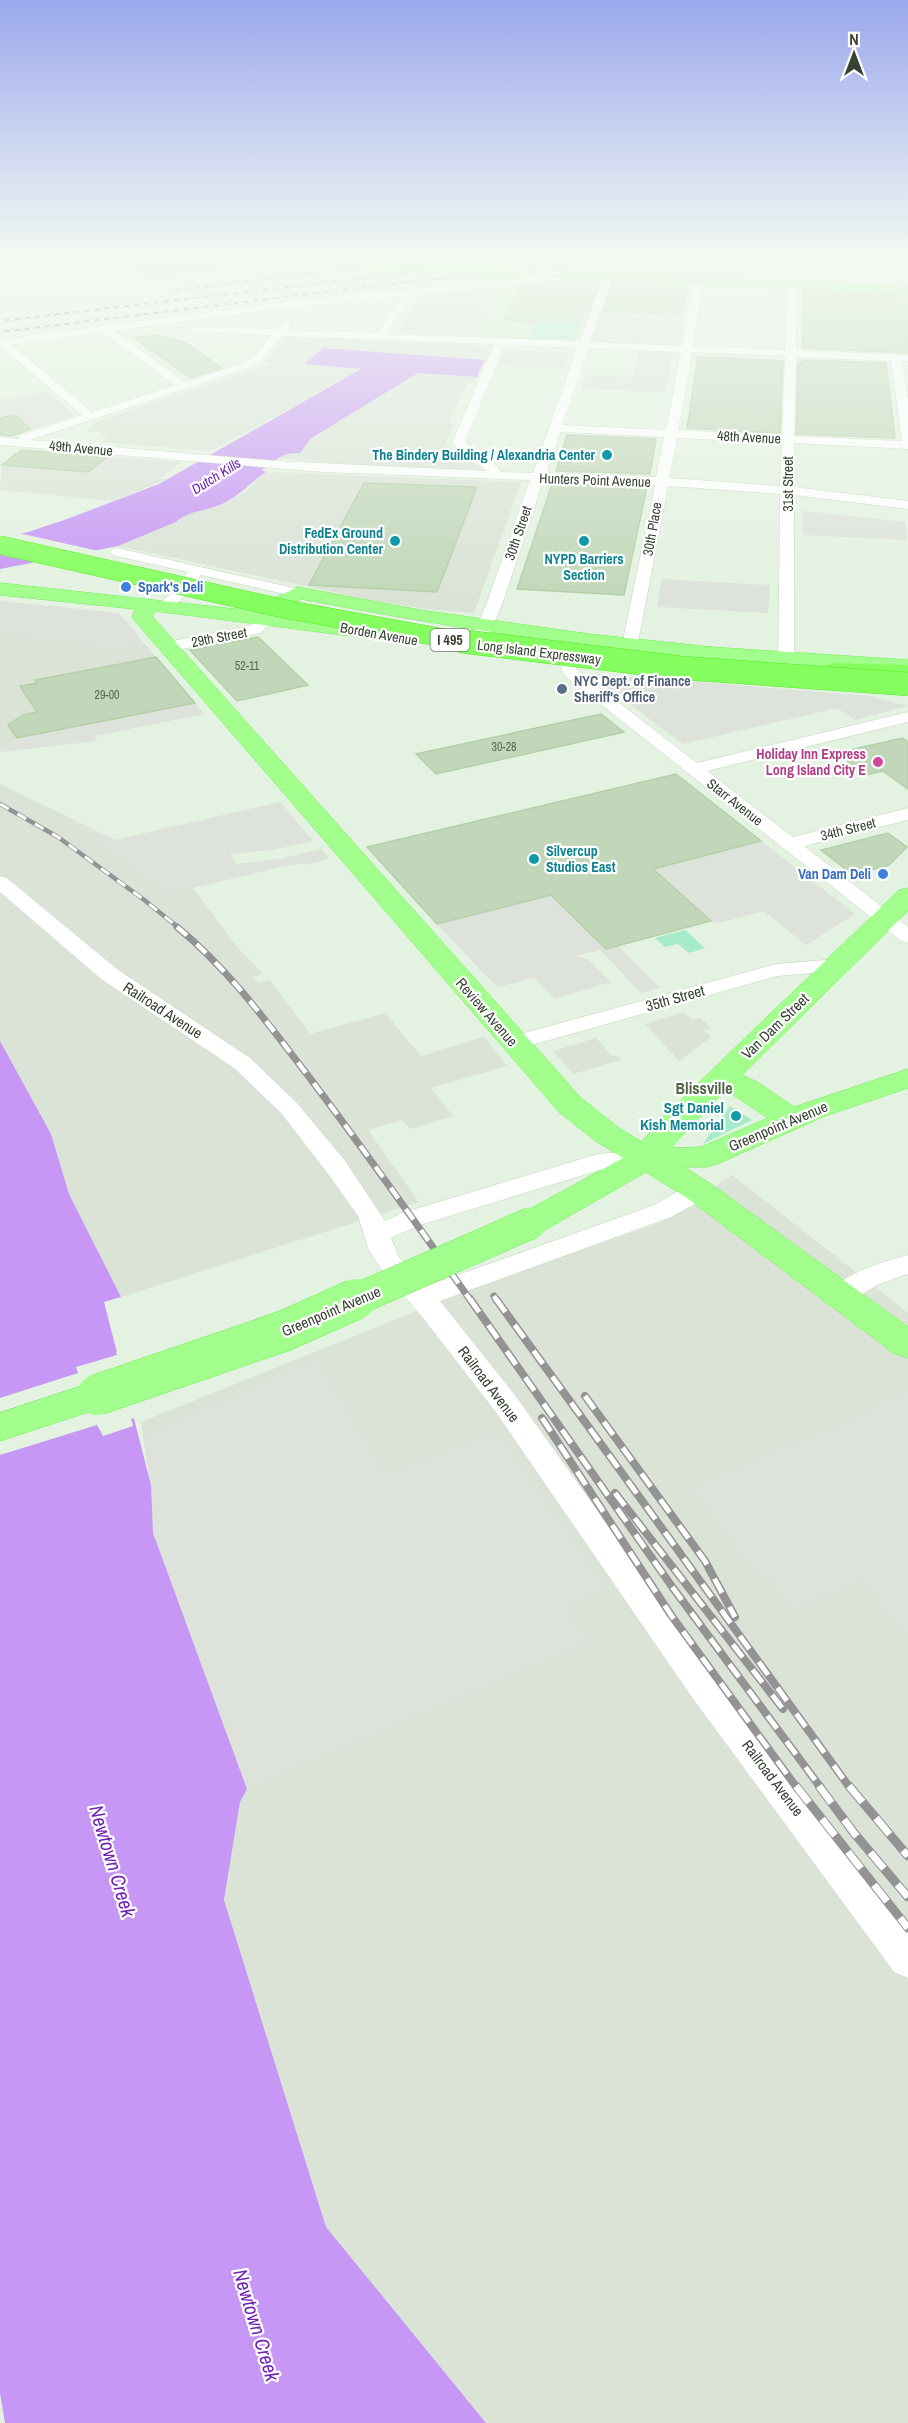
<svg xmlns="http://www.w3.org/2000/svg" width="908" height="2423" font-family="'Archivo Narrow',sans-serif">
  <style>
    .industrial { fill: #dbe3d7 }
    .education { fill: #d0edc9 }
    .green { fill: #a5ebcb }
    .parking { fill: #dde2da }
    .water { fill: #c797f5 }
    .pier { fill: #e4f2e1 }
    .building { fill: #c2d7b9; stroke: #b4d0a8; stroke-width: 1.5 }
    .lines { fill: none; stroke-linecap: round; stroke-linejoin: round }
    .minor-casing { stroke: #c1d6ba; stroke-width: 1 }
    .major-casing { stroke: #74ec55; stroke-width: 1 }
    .highway-casing { stroke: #59e924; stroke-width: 1 }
    .minor { fill: #fff; fill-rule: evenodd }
    .major { fill: #a2ff8d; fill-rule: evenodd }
    .highway { fill: #85ff5f; fill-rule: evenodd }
    .rail-far4-casing { stroke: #939393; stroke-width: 2 }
    .rail-far3-casing { stroke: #939393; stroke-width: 4.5 }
    .rail-far2-casing { stroke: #939393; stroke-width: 7 }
    .rail-far1-casing { stroke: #939393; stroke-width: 8 }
    .rail-casing { stroke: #939393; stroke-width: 9 }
    .rail-far4 { stroke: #fff; stroke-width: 1.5; stroke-dasharray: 5; stroke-linecap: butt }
    .rail-far3 { stroke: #fff; stroke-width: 3; stroke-dasharray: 10; stroke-linecap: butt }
    .rail-far2 { stroke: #fff; stroke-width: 4.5; stroke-dasharray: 13; stroke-linecap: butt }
    .rail-far1 { stroke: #fff; stroke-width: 5; stroke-dasharray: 16; stroke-linecap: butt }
    .rail { stroke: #fff; stroke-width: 7; stroke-dasharray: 21; stroke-linecap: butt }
    .major-bridge-far2-casing { stroke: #74ec55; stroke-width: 14; stroke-linecap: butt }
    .major-bridge-far1-casing { stroke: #74ec55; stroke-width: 32; stroke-linecap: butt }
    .major-bridge-casing { stroke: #74ec55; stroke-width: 41; stroke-linecap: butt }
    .highway-bridge-far2-casing { stroke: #59e924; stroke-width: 14; stroke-linecap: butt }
    .highway-bridge-far1-casing { stroke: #59e924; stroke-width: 19; stroke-linecap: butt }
    .highway-bridge-casing { stroke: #59e924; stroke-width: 24; stroke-linecap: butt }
    .major-bridge-far2 { stroke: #a2ff8d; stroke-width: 14 }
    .major-bridge-far1 { stroke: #a2ff8d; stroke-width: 31 }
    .major-bridge { stroke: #a2ff8d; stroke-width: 40 }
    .highway-bridge-far2 { stroke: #85ff5f; stroke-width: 14 }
    .highway-bridge-far1 { stroke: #85ff5f; stroke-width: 18 }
    .highway-bridge { stroke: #85ff5f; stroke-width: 23 }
    .culture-dot { fill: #0f9aa8; stroke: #fff; stroke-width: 2 }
    .shop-dot { fill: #3f7fe0; stroke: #fff; stroke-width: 2 }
    .service-dot { fill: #5c6f8a; stroke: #fff; stroke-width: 2 }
    .hotel-dot { fill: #d1479c; stroke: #fff; stroke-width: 2 }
    .labels { text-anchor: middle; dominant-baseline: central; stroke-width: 4.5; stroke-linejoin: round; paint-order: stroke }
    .number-label { font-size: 12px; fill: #5a6854 }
    .far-street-label { font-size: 14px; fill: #374332; stroke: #fff }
    .far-culture-label { font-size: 14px; font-weight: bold; fill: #0d838f; stroke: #fff; text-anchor: end }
    .far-water-label { font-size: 14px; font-style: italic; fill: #7024b6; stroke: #fff }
    .far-shop-label { font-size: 14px; font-weight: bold; fill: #366cbe; stroke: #fff; text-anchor: start }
    .shield { fill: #fff; stroke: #737b70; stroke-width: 1.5 }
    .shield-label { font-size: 14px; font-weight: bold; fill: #374332 }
    .far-service-label { font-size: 14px; font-weight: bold; fill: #4e5e75; stroke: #fff; text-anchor: start }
    .far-hotel-label { font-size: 14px; font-weight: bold; fill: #b23c85; stroke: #fff; text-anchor: end }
    .street-label { font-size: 15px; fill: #374332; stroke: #fff }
    .culture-label { font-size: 15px; font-weight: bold; fill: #0d838f; stroke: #fff; text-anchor: end }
    .neighbourhood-label { font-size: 16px; font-weight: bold; fill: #516748; stroke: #fff }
    .near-water-label { font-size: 20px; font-style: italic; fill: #7024b6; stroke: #fff }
  </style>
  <rect width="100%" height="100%" fill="#e4f2e1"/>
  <g class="industrial">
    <polygon points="286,337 493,346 485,360 322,348 304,364 362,369 211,451 101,442 109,436 100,435 103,432 86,431 97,422 273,364 265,362"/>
    <polygon points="419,373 477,377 472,383 468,383 447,423 455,424 445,444 484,470 375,467 276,458 287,452 300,453 310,439"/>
    <polygon points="2,465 168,479 113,501 0,490"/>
    <polygon points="266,472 521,482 474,613 425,609 371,600 118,546 176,522 182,516 221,505 246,491"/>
    <polygon points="0,634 119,648 144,643 195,703 0,742"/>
    <polygon points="0,784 66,816 167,894 193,888 238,948 263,974 253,977 258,983 270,980 310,1034 385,1013 421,1056 484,1037 507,1066 431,1088 453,1116 410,1129 402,1120 368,1130 419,1202 121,1297 69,1194 51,1134 0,1045"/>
    <polygon points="684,1012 692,1020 700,1018 711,1028 703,1030 711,1037 679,1061 645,1024"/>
    <polygon points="596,1038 612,1056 616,1055 621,1060 573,1074 553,1051"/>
    <polygon points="732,1175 908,1313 908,2423 481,2423 326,2227 224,1900 240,1802 247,1789 153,1533 151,1485 141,1422 494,1280 662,1222"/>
  </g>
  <polygon class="education" points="553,280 690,285 679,347 397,333 422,295"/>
  <g class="green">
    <polygon points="536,321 580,323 573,340 528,339"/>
    <polygon points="685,930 705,948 689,953 678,944 665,947 655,938"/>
    <polygon points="730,1106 752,1120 703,1144"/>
  </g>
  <g class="parking">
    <polygon points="487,288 496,289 472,336 397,333 422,295"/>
    <polygon points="605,312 632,313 631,316 653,317 654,313 679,315 675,344 597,341"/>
    <polygon points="511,350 569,352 563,369 498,366 504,351"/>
    <polygon points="639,351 673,353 665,392 581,389 586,376 634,377"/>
    <polygon points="47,392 75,415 31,430 15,415 0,418 0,399"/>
    <polygon points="106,457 133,458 182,462 160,478 88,472"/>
    <polygon points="803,511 905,522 907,540 803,535"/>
    <polygon points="662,579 770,585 768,613 657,607"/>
    <polygon points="0,601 119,613 144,643 119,648 0,634"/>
    <polygon points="588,673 870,696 908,706 855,720 837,708 683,744"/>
    <polygon points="195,703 204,714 95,736 97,740 88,742 0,752 0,742"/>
    <polygon points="280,802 313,841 273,850 230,854 236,864 279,859 322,849 329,859 307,865 305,863 281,867 167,894 66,816 115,840"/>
    <polygon points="761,841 855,914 806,945 764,911 718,923 711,921 653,869"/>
    <polygon points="551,895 606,949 618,946 660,988 641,993 600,950 575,956 588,959 611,982 554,999 535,978 497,987 437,924"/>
    <polygon points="316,1358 385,1474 498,1432 607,1590 566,1608 589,1643 247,1789 153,1533 151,1485 143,1437"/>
    <polygon points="908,1391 908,1638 861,1581 793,1610 768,1576 761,1580 691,1486 878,1408 875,1404"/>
  </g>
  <g class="water">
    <path d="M323,348L485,360L477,377L418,373L310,439L300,453C283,452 275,460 262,470L266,472C250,483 243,493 224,503C209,511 189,510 176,522L118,546L0,569V538L28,532L67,519L159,484L361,369L304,364Z"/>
    <polygon points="0,1041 51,1134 69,1194 121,1297 104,1302 151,1485 153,1533 247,1789 240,1802 224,1900 326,2227 486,2423 5,2423 0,2393"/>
  </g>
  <g class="pier">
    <polygon points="14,532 103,552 52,562 0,550 0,535"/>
    <polygon points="120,1350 137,1417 131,1419 133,1426 103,1436 97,1425 0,1455 0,1398 78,1373 76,1367 117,1355 116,1352"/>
  </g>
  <g class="building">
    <polygon points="119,257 221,257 222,267 151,276"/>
    <polygon points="570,282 599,283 589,310 584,310 580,323 504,320 521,286"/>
    <polygon points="613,283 687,286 681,314 603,311"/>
    <polygon points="803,291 908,296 908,353 803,348"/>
    <polygon points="157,335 184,342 222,368 191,378 134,338"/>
    <polygon points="698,357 783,361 780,433 687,428"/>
    <polygon points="803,360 886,363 895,438 796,434 798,362 803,362"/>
    <polygon points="15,415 30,429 12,436 0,435 0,418"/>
    <polygon points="567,435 656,439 650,474 556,471"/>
    <polygon points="21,450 107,457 88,472 2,465"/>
    <polygon points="364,483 477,487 437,592 309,585"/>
    <polygon points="552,484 647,487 624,595 517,589"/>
    <polygon points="258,637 308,685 237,701 190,650"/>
    <polygon points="156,657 195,703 17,738 8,725 23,715 37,712 20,686 37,683 35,680"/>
    <polygon points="601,714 624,732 436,774 416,754"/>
    <polygon points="902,738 908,742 908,789 883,771 867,775 836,753"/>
    <polygon points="676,774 761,841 653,869 711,921 606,949 551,895 437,924 367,847"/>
    <polygon points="888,833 907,847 889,865 853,875 821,850"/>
  </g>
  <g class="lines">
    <defs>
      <g id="minor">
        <polygon points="0,257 11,257 56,290 48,292"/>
        <polygon points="104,257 115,257 146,278 138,280"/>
        <path d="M778,257H817L812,260L609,276L612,278L590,342L682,346L693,282L698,279L703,282L693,346L785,350L787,285L792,282L797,285L796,350L908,355V361H902L908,400V449L794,443V487L908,501V509L794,495V683L786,688L778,683L780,494L668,486L633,669L625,674L617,669L655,485L543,481L502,605L482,650L474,655L466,650L486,605L530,480L323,472L0,445V437L18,439L20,435L82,415L0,346V340L3,339L269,304L539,275ZM604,276L580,341L387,334L414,294ZM404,296L377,333L287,330L292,323L287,320L276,329L192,327V331L196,332L271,335L255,355L241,364L185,382L114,331L269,310ZM102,332L175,385L92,412L12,345ZM282,336L494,344L452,443L487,471L277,461L30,440L249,368L263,359ZM504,345L577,348L533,473L500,472L498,467L465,442ZM588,348L681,352L666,430L562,425ZM692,352L785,356L782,435L678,430ZM796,357L891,361L902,441L794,436ZM560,432L664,437L656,477L546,473ZM677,438L782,443L780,486L669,478Z"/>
        <polygon points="117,548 298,589 305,593 298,597 201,575 180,601 162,611 154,606 170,595 188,572 112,555 110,552 112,549"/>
        <polygon points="267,615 275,620 260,633 168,652 160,647 168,642 249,626"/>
        <polygon points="567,658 573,660 577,670 697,763 908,712 908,722 707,771 793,837 908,808 908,820 804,846 908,927 908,943 901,941 565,676 559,663"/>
        <path d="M0,876L7,878L117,969L250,1058L297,1103L346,1162L385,1221L402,1213L598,1154L645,1150L654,1152L657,1158L654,1164L600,1170L420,1225L391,1238L399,1257L426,1286C501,1260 575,1233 649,1207C668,1200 687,1180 708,1185L712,1191L708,1197L671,1217L440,1301L515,1395L715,1676L908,1928V1978L894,1972L691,1696L495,1411L423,1318L381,1269L368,1248L358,1216L328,1174L281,1113L234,1068L101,979L0,892Z"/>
        <polygon points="838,959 846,960 849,965 846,970 777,976 514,1050 506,1048 503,1043 506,1038 776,964"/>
        <path d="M908,1255V1274C897,1278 886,1281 876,1286C860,1294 850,1307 831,1302L828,1295C840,1274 885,1261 908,1255Z"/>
      </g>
      <g id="major">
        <polygon points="288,257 354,258 356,261 350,265 294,261"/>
        <polygon points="877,257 908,259 908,267 879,260"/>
        <polygon points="517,269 908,286 908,294 513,276 511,273"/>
        <path d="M0,583L235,609L238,605L273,599L298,587L420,610L589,634L711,647L908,660V672C842,668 775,665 709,659C572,646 436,625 301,599L285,608L261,612L374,627L381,629L384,633L381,637L374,639L155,611L152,616L581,1098L619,1128L642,1142L659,1121L899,890L908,888V911L742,1075L759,1083L794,1107L908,1069V1088L825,1116L717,1164L706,1167H684L711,1184L908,1327V1358L895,1354L687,1198L646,1172L543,1231L531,1234L519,1231L514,1223L519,1215L623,1158L597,1142L559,1112L135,621L132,617L135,609L0,595ZM726,1090L768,1118L701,1147L671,1148Z"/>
        <polygon points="97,1381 110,1385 116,1395 110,1405 0,1441 0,1413"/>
      </g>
      <g id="highway">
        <polygon points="308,257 331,257 329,260 309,261"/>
        <polygon points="834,663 908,665 908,677 827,673 823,669 827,665"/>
      </g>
    </defs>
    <use href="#minor" class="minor-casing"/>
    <use href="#major" class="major-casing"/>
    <use href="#highway" class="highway-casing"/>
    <use href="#minor" class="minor"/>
    <use href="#major" class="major"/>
    <use href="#highway" class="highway"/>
    <defs>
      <g id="rail-far4">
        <polyline points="880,257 908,264"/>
        <polyline points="342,271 448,257"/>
        <polyline points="170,291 349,268"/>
        <polyline points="0,321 540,257"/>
        <polyline points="0,332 422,280 661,257"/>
      </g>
      <polyline id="rail-far3" points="0,804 58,837 143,899 179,928"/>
      <g id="rail-far2">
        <path d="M177,927C226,967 264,1018 303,1069C361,1145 416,1223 471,1301"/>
        <polyline points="494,1296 497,1301"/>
      </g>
      <g id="rail-far1">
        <polyline points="470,1299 673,1588 821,1788"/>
        <polyline points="496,1299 850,1788"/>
        <polyline points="585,1396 705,1561 735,1617"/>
        <polyline points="542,1418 671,1615 797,1788"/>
        <polyline points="615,1493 783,1709"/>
      </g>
      <g id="rail">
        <polyline points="796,1786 908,1928"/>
        <polyline points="819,1786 854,1833 908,1897"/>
        <polyline points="849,1786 908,1856"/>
      </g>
    </defs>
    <use href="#rail-far4" class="rail-far4-casing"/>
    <use href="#rail-far3" class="rail-far3-casing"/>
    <use href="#rail-far2" class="rail-far2-casing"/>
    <use href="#rail-far1" class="rail-far1-casing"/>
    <use href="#rail" class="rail-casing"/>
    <use href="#rail-far4" class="rail-far4"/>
    <use href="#rail-far3" class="rail-far3"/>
    <use href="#rail-far2" class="rail-far2"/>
    <use href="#rail-far1" class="rail-far1"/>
    <use href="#rail" class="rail"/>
    <defs>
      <polyline id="major-bridge-far2" points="350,261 517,273"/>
      <polyline id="major-bridge-far1" points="353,1301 531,1223"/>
      <polyline id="major-bridge" points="97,1395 284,1331 356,1299"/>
      <polyline id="highway-bridge-far2" points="396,257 413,265"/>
      <polyline id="highway-bridge-far1" points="0,545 285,609 471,643"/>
      <polyline id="highway-bridge" points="460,641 682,668 908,684"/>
    </defs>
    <use href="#major-bridge-far2" class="major-bridge-far2-casing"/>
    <use href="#major-bridge-far1" class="major-bridge-far1-casing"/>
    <use href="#major-bridge" class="major-bridge-casing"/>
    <use href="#highway-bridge-far2" class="highway-bridge-far2-casing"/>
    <use href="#highway-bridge-far1" class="highway-bridge-far1-casing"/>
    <use href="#highway-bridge" class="highway-bridge-casing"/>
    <use href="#major-bridge-far2" class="major-bridge-far2"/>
    <use href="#major-bridge-far1" class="major-bridge-far1"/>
    <use href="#major-bridge" class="major-bridge"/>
    <use href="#highway-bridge-far2" class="highway-bridge-far2"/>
    <use href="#highway-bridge-far1" class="highway-bridge-far1"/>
    <use href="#highway-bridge" class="highway-bridge"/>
  </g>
  <linearGradient id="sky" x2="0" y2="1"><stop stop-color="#9ba8ed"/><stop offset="0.43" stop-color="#f3f9f2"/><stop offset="1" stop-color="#f3f9f2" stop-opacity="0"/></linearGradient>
  <rect width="908" height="596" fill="url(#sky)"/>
  <g class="culture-dot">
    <circle cx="607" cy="455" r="6"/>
    <circle cx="395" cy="541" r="6"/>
    <circle cx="584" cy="541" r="6"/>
    <circle cx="534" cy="859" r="6"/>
    <circle cx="736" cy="1116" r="6"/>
  </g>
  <g class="shop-dot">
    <circle cx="126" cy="587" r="6"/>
    <circle cx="883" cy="874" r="6"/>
  </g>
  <circle class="service-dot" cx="562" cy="689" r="6"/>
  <circle class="hotel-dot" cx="878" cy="762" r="6"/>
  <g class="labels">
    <g class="number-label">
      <text x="247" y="666">52-11</text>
      <text x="107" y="695">29-00</text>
      <text x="504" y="747">30-28</text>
    </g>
    <g class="far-street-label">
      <text transform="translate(749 437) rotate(3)">48th Avenue</text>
      <text transform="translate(81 448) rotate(5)">49th Avenue</text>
      <text transform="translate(595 480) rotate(2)">Hunters Point Avenue</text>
      <text transform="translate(788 484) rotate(-90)">31st Street</text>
      <text transform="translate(652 529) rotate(-80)">30th Place</text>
      <text transform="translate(518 533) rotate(-71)">30th Street</text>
      <text transform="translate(379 634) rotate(10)">Borden Avenue</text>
      <text transform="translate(219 637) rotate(-11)">29th Street</text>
      <text transform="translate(539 652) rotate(7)">Long Island Expressway</text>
      <text transform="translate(735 802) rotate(38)">Starr Avenue</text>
      <text transform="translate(848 829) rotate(-14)">34th Street</text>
    </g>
    <g class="far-culture-label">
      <text x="595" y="455">The Bindery Building / Alexandria Center</text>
      <text x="383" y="533">FedEx Ground<tspan x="383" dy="16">Distribution Center</tspan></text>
      <text x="584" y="559" text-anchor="middle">NYPD Barriers<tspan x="584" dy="16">Section</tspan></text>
      <text x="546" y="851" text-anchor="start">Silvercup<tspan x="546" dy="16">Studios East</tspan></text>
    </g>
    <g class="far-water-label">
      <text transform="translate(216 476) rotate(-32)">Dutch Kills</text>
    </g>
    <g class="far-shop-label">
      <text x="138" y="587">Spark's Deli</text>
      <text x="871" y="874" text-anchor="end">Van Dam Deli</text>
    </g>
    <rect class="shield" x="430.5" y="629" width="39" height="22" rx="4.5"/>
    <g class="shield-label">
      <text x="450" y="640">I 495</text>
    </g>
    <g class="far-service-label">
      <text x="574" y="681">NYC Dept. of Finance<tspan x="574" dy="16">Sheriff's Office</tspan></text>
    </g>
    <g class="far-hotel-label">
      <text x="866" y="754">Holiday Inn Express<tspan x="866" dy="16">Long Island City E</tspan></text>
    </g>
    <g class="street-label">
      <text transform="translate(675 998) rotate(-16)">35th Street</text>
      <text transform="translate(163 1010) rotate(33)">Railroad Avenue</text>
      <text transform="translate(487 1012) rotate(49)">Review Avenue</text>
      <text transform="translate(775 1026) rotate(-44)">Van Dam Street</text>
      <text transform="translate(778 1126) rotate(-23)">Greenpoint Avenue</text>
      <text transform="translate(331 1311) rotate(-23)">Greenpoint Avenue</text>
      <text transform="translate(489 1384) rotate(53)">Railroad Avenue</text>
      <text transform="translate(773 1778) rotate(53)">Railroad Avenue</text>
    </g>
    <g class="culture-label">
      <text x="724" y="1107">Sgt Daniel<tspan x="724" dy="17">Kish Memorial</tspan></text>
    </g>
    <g class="neighbourhood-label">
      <text x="704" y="1088">Blissville</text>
    </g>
    <g class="near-water-label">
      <text transform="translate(113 1861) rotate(73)">Newtown Creek</text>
      <text transform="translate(257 2325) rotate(73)">Newtown Creek</text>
    </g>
  </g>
  <g transform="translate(854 54)" stroke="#ffffff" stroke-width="4.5" paint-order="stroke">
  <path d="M0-4.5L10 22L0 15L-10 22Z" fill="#374332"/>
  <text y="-9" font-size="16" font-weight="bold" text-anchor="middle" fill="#374332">N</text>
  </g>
</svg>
